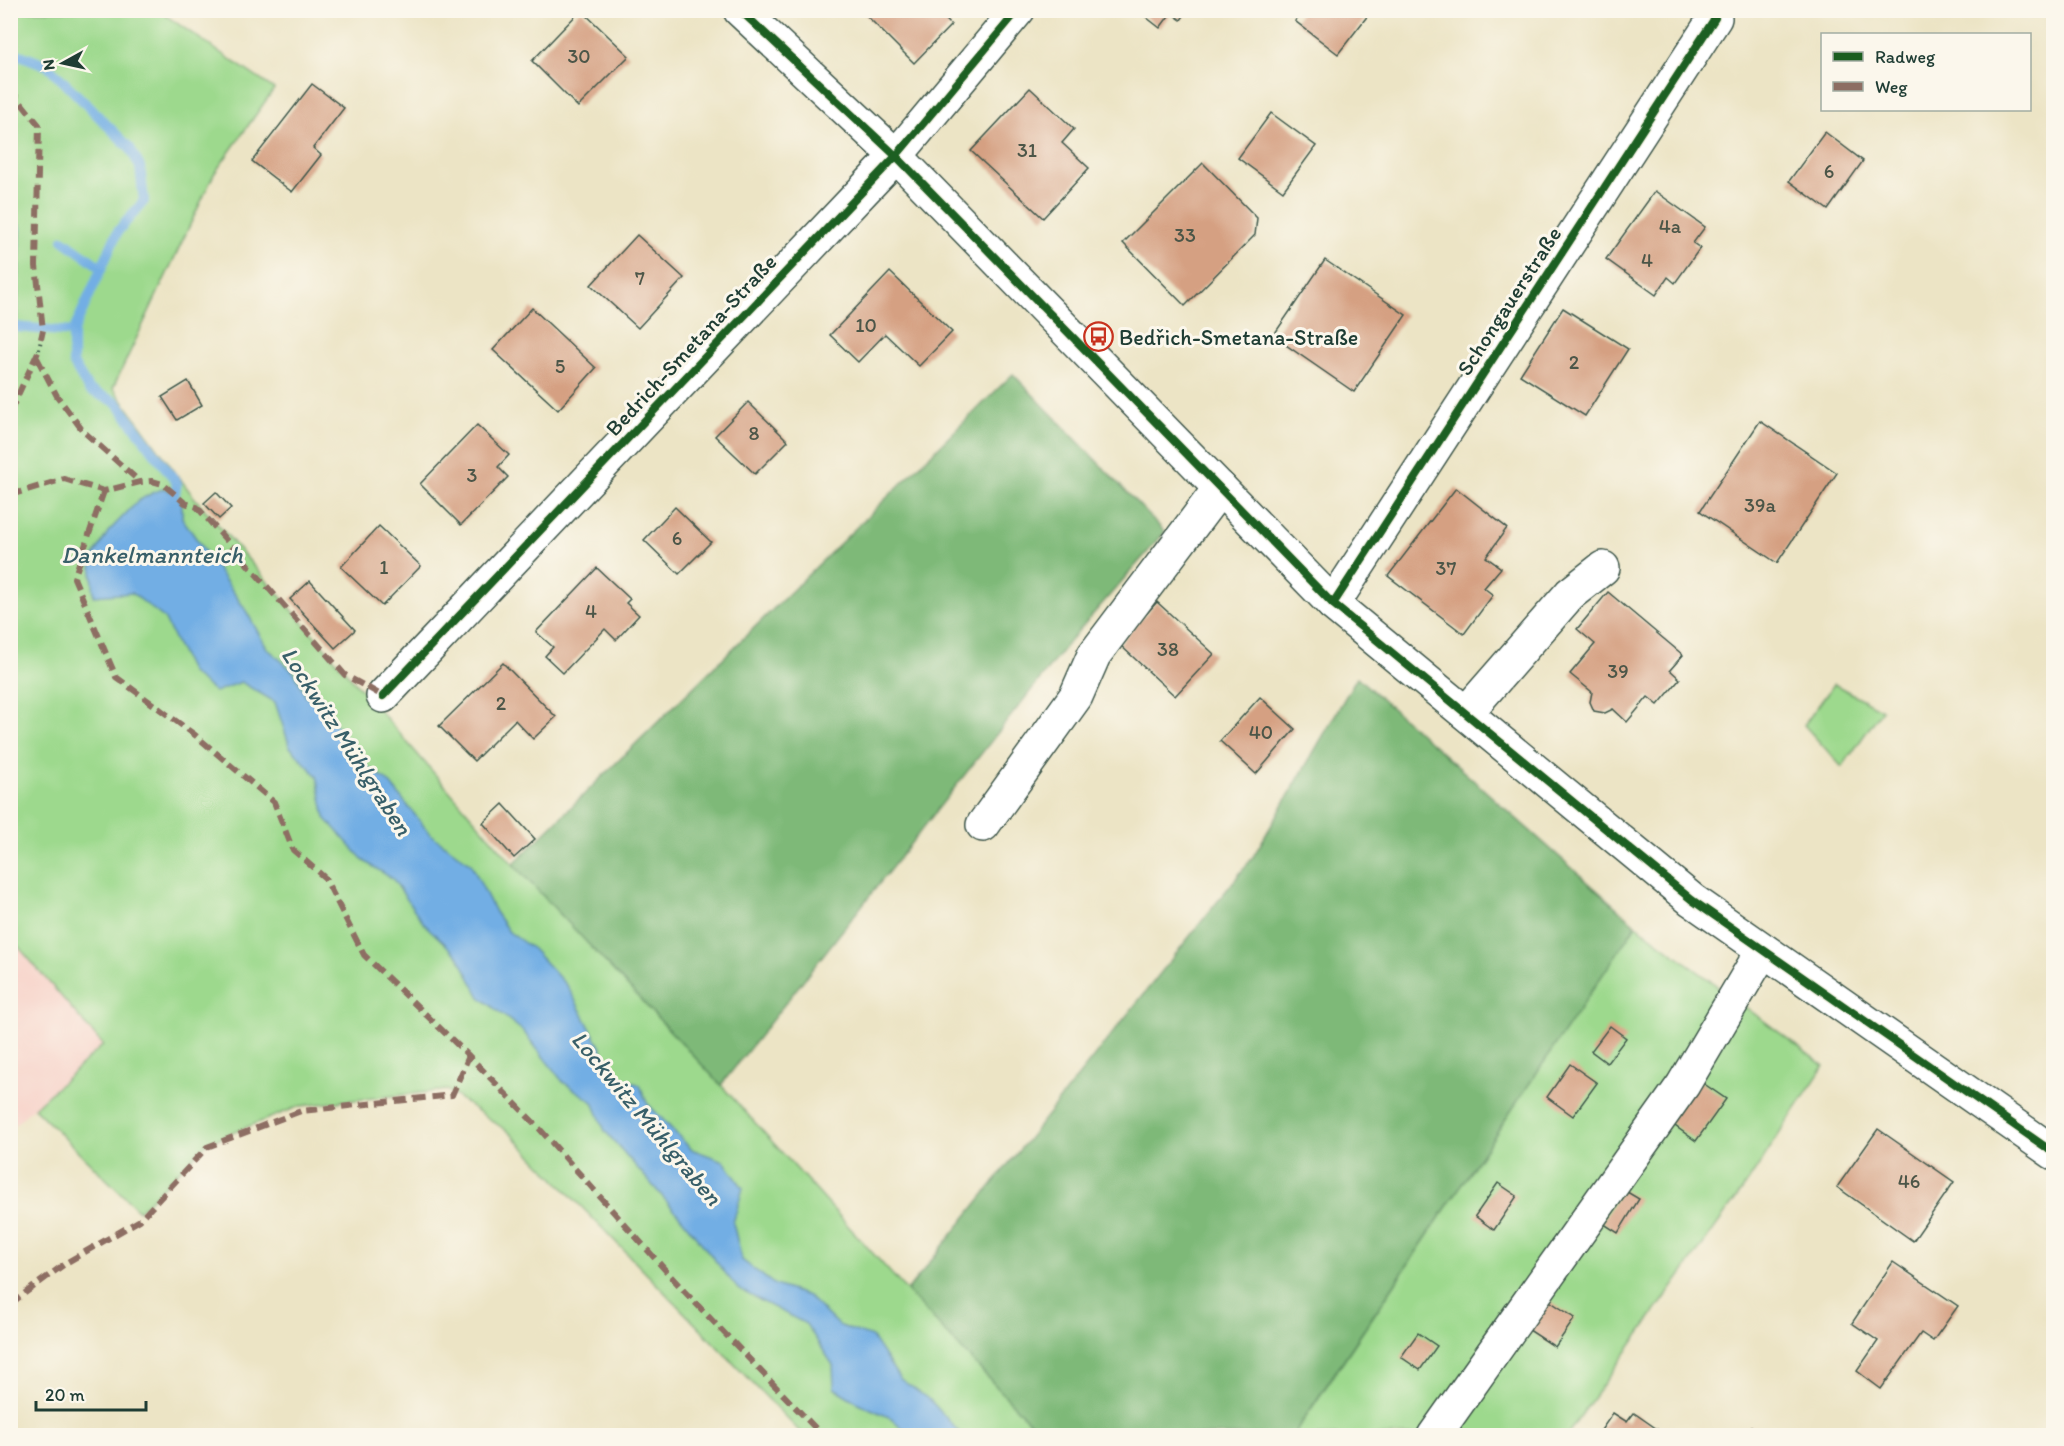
<svg xmlns="http://www.w3.org/2000/svg" width="2064" height="1446" font-family="Itim,sans-serif">
  <style>
    .built { fill: #f7d1c8 }
    .green { fill: #9dd98d; stroke: #5e8b60; stroke-width: 1.5 }
    .forest { fill: #7eb978; stroke: #4e7b56; stroke-width: 1.5 }
    .water { fill: #72aee4; stroke: #48768c; stroke-width: 1.5 }
    .lines { fill: none; stroke-linecap: round; stroke-linejoin: round }
    .stream { stroke: #72aee4; stroke-width: 10 }
    .building { fill: #d5a082 }
    .minor-casing { stroke: #3e564a; stroke-width: 36 }
    .path { stroke: #3e564a; stroke-width: 4; stroke-dasharray: 1.5 4.5; stroke-linecap: butt }
    .minor { stroke: #fff; stroke-width: 33 }
    .quiet { stroke: #8d6e63; stroke-width: 6; stroke-dasharray: 12 6; stroke-linecap: butt }
    .cycleway-casing { stroke: #fbf7ec; stroke-width: 11 }
    .cycleway { stroke: #1b5e20; stroke-width: 8 }
    .labels { text-anchor: middle; dominant-baseline: central; stroke-width: 6; stroke-linejoin: round; paint-order: stroke }
    .number-label { font-size: 20px; fill: #4c5648 }
    .street-label { font-size: 22px; fill: #1f3d34; stroke: #fbf7ec }
    .poi-label { font-size: 22px; fill: #1f3d34; stroke: #fbf7ec; text-anchor: start }
    .water-label { font-size: 24px; font-style: italic; fill: #385f69; stroke: #fbf7ec }
  </style>
  <rect width="100%" height="100%" fill="#fbf7ec"/>
  <filter id="ink" filterUnits="userSpaceOnUse"><feTurbulence type="fractalNoise" baseFrequency=".0167" numOctaves="2"/><feDisplacementMap in="SourceGraphic" scale="12" xChannelSelector="R" yChannelSelector="G"/><feConvolveMatrix kernelMatrix="1 2 1 2 8 2 1 2 1" color-interpolation-filters="sRGB"/></filter>
  <filter id="wash" filterUnits="userSpaceOnUse"><feTurbulence type="fractalNoise" baseFrequency=".008" numOctaves="4" result="noise"/><feDisplacementMap in="SourceGraphic" scale="24" xChannelSelector="R" yChannelSelector="G"/><feGaussianBlur stdDeviation="1.35" result="paint"/><feColorMatrix in="noise" values="0 0 0 0 0 0 0 0 0 0 0 0 0 0 0 0 0 1.4 0 .05"/><feComposite in="paint" operator="in"/></filter>
  <g filter="url(#wash)">
    <rect width="100%" height="100%" fill="#ece4c5"/>
    <polygon class="built" points="10,938 103,1045 11,1128 10,1128"/>
    <g class="green">
      <polygon points="10,11 159,11 274,89 214,174 113,388 193,496 513,864 721,1085 907,1291 1042,1435 803,1435 510,1133 447,1090 300,1106 207,1143 139,1211 34,1108 103,1045 11,938"/>
      <polygon points="1834,684 1882,710 1842,767 1804,725"/>
      <polygon points="1636,925 1824,1066 1747,1183 1567,1435 1293,1436"/>
    </g>
    <g class="forest">
      <polygon points="1013,374 1165,532 1073,637 721,1085 513,864"/>
      <polygon points="1357,677 1636,925 1293,1435 1042,1435 907,1291 1253,857"/>
    </g>
    <g class="water">
      <polygon points="11,217 21,227 16,327 11,333"/>
      <polygon points="166,488 182,503 182,518 245,609 267,648 294,672 307,698 321,703 361,762 389,782 430,834 471,864 495,912 509,932 533,949 568,987 616,1076 640,1085 647,1103 691,1149 724,1161 743,1188 733,1223 742,1260 775,1285 808,1296 838,1325 872,1337 899,1378 931,1401 959,1432 959,1435 910,1435 891,1418 860,1404 834,1388 833,1365 806,1324 738,1289 683,1220 605,1131 593,1102 563,1082 523,1031 480,997 458,956 424,924 393,879 364,861 325,818 317,776 290,747 275,702 241,682 215,692 191,673 164,618 132,593 94,596 91,561 108,532 138,501 154,492"/>
    </g>
    <g class="lines">
      <g class="stream">
        <polyline points="10,51 48,66 130,148 140,167 144,201 118,231 73,332 73,363 89,390 116,402 177,483 172,509"/>
        <polyline points="63,240 102,268"/>
        <polyline points="16,327 73,332"/>
      </g>
    </g>
    <g id="blocks">
      <g class="building">
        <polygon points="581,10 629,56 578,107 532,61"/>
        <polygon points="861,10 937,10 951,25 914,63"/>
        <polygon points="1137,10 1188,10 1181,20 1171,13 1160,28"/>
        <polygon points="1303,10 1365,10 1369,14 1338,54 1295,21"/>
        <polygon points="312,84 344,108 313,148 321,155 292,192 252,161"/>
        <polygon points="1030,88 1074,129 1062,143 1089,168 1043,218 971,151"/>
        <polygon points="1271,113 1316,146 1283,191 1238,158"/>
        <polygon points="1825,132 1863,161 1828,210 1789,181"/>
        <polygon points="1203,163 1257,218 1255,235 1185,306 1123,243"/>
        <polygon points="1655,191 1705,227 1693,243 1700,248 1675,283 1668,277 1656,295 1606,259"/>
        <polygon points="637,235 684,278 638,328 591,285"/>
        <polygon points="1325,260 1406,315 1354,392 1273,336"/>
        <polygon points="890,272 952,332 919,366 885,334 858,362 830,335"/>
        <polygon points="532,308 596,368 558,410 493,350"/>
        <polygon points="1563,308 1628,349 1585,416 1520,375"/>
        <polygon points="188,381 202,405 177,420 162,397"/>
        <polygon points="748,402 788,441 755,474 715,436"/>
        <polygon points="1760,421 1837,473 1777,563 1700,511"/>
        <polygon points="477,425 509,455 498,467 508,477 461,525 420,484"/>
        <polygon points="1456,488 1507,528 1486,557 1501,568 1484,588 1493,595 1464,634 1388,576"/>
        <polygon points="216,492 231,508 219,519 204,503"/>
        <polygon points="675,507 711,542 679,574 644,540"/>
        <polygon points="379,526 421,566 382,606 341,567"/>
        <polygon points="597,568 630,599 626,603 639,615 616,640 605,629 563,673 545,656 553,647 536,632"/>
        <polygon points="310,581 355,630 335,648 290,599"/>
        <polygon points="1608,592 1683,655 1670,670 1680,679 1658,705 1648,697 1627,722 1613,709 1605,713 1594,711 1590,702 1592,692 1570,674 1595,644 1577,629"/>
        <polygon points="1157,602 1214,654 1175,696 1119,644"/>
        <polygon points="503,663 556,717 533,739 515,720 474,761 439,726"/>
        <polygon points="1260,697 1295,729 1256,774 1220,741"/>
        <polygon points="503,804 535,839 514,858 483,823"/>
        <polygon points="1610,1026 1626,1038 1607,1063 1591,1051"/>
        <polygon points="1570,1064 1597,1083 1573,1116 1547,1097"/>
        <polygon points="1697,1079 1726,1099 1696,1141 1668,1121"/>
        <polygon points="1878,1129 1954,1182 1913,1241 1837,1187"/>
        <polygon points="1498,1183 1517,1196 1494,1230 1475,1216"/>
        <polygon points="1622,1189 1639,1199 1618,1233 1601,1222"/>
        <polygon points="1893,1262 1958,1306 1933,1341 1921,1333 1881,1389 1857,1371 1878,1341 1852,1323"/>
        <polygon points="1545,1298 1575,1318 1555,1347 1526,1328"/>
        <polygon points="1418,1333 1437,1346 1420,1370 1401,1357"/>
        <polygon points="1613,1413 1627,1422 1634,1413 1667,1436 1597,1436"/>
        <polygon points="1751,1426 1765,1436 1744,1436"/>
      </g>
    </g>
  </g>
  <g filter="url(#ink)">
    <use href="#blocks" fill-opacity="0" stroke="#3e564a" stroke-width="1.5"/>
    <g class="lines">
      <defs>
        <g id="minor">
          <polyline points="740,10 896,156 1333,604 1692,900 2054,1153"/>
          <polyline points="1333,604 1715,18"/>
          <polyline points="383,696 896,156 1018,10"/>
          <polyline points="1466,713 1570,594 1603,568"/>
          <polyline points="983,825 1076,696 1094,655 1220,488"/>
          <polyline points="1434,1436 1683,1085 1763,950"/>
        </g>
      </defs>
      <use href="#minor" class="minor-casing"/>
      <polyline class="path" points="39,350 41,339"/>
      <use href="#minor" class="minor"/>
      <g class="quiet">
        <polyline points="10,89 39,125 36,266 43,330 41,339"/>
        <polyline points="37,358 57,396 83,431 140,482"/>
        <polyline points="10,412 39,350"/>
        <polyline points="104,491 74,578 116,677 195,735 274,802 293,850 325,878 364,955 469,1056 537,1126 684,1291 823,1436"/>
        <polyline points="10,495 64,479 104,491 140,482 152,481 163,484 185,503 197,507 345,675 383,696"/>
        <polyline points="10,1304 66,1263 140,1220 207,1147 301,1111 452,1095 469,1056"/>
      </g>
      <defs>
        <g id="cycleway">
          <polyline points="740,10 896,156 1333,604 1692,900 2054,1153"/>
          <polyline points="1333,604 1715,18"/>
          <polyline points="383,696 896,156 1018,10"/>
        </g>
      </defs>
      <use href="#cycleway" class="cycleway-casing"/>
      <use href="#cycleway" class="cycleway"/>
    </g>
  </g>
  <defs>
    <symbol id="bus-ring" viewBox="-11 -11 22 22"><circle r="9.5" fill="#fbf7ec" stroke="#c8321e" stroke-width="1.5"/><path d="M-5-6H5V4H4V6H2V4H-2V6H-4V4H-5ZM-3.5-4V0h7V-4ZM-3.5 1.2v1.5H-2V1.2ZM2 1.2v1.5H3.5V1.2Z" fill="#c8321e"/></symbol>
  </defs>
  <g fill-rule="evenodd">
    <use href="#bus-ring" x="1082" y="320" width="33" height="33"/>
  </g>
  <g class="labels">
    <g class="number-label">
      <text x="579" y="56">30</text>
      <text x="1027" y="150">31</text>
      <text x="1829" y="171">6</text>
      <text x="1670" y="226">4a</text>
      <text x="1185" y="235">33</text>
      <text x="1647" y="260">4</text>
      <text x="640" y="278">7</text>
      <text x="866" y="325">10</text>
      <text x="1574" y="362">2</text>
      <text x="560" y="366">5</text>
      <text x="754" y="433">8</text>
      <text x="472" y="475">3</text>
      <text x="1760" y="505">39a</text>
      <text x="677" y="538">6</text>
      <text x="384" y="567">1</text>
      <text x="1446" y="568">37</text>
      <text x="591" y="611">4</text>
      <text x="1168" y="649">38</text>
      <text x="1618" y="671">39</text>
      <text x="501" y="703">2</text>
      <text x="1261" y="732">40</text>
      <text x="1909" y="1181">46</text>
    </g>
    <g class="street-label">
      <text transform="translate(1509 301) rotate(-57)">Schongauerstraße</text>
      <text transform="translate(691 345) rotate(-47)">Bedrich-Smetana-Straße</text>
    </g>
    <g class="poi-label">
      <text x="1119" y="337">Bedřich-Smetana-Straße</text>
    </g>
    <g class="water-label">
      <text x="152" y="554">Dankelmannteich</text>
      <text transform="translate(347 741) rotate(57)">Lockwitz Mühlgraben</text>
      <text transform="translate(647 1118) rotate(50)">Lockwitz Mühlgraben</text>
    </g>
  </g>
  <rect width="2064" height="1446" fill="none" stroke="#fbf7ec" stroke-width="36"/>
  <rect x="1821" y="33" width="210" height="78" fill="#fbf7ec" stroke="#a3ada2" stroke-width="1.5"/>
  <rect x="1833" y="52" width="30" height="9" fill="#1b5e20" stroke="#a3ada2" stroke-width="1.5"/>
  <text x="1875" y="63" font-size="18" fill="#1f3d34">Radweg</text>
  <rect x="1833" y="82" width="30" height="9" fill="#8d6e63" stroke="#a3ada2" stroke-width="1.5"/>
  <text x="1875" y="93" font-size="18" fill="#1f3d34">Weg</text>
  <g transform="translate(63 63) rotate(262)" stroke="#fbf7ec" stroke-width="4.5" paint-order="stroke">
  <path d="M0-4.5L10 22L0 15L-10 22Z" fill="#1f3d34"/>
  <text y="-9" font-size="16" font-weight="bold" text-anchor="middle" fill="#1f3d34">N</text>
  </g>
  <path d="M36 1401v9h110v-9" fill="none" stroke="#1f3d34" stroke-width="3"/>
  <text x="45" y="1401" font-size="18" fill="#1f3d34" stroke="#fbf7ec" stroke-width="4.5" paint-order="stroke">20 m</text>
</svg>
